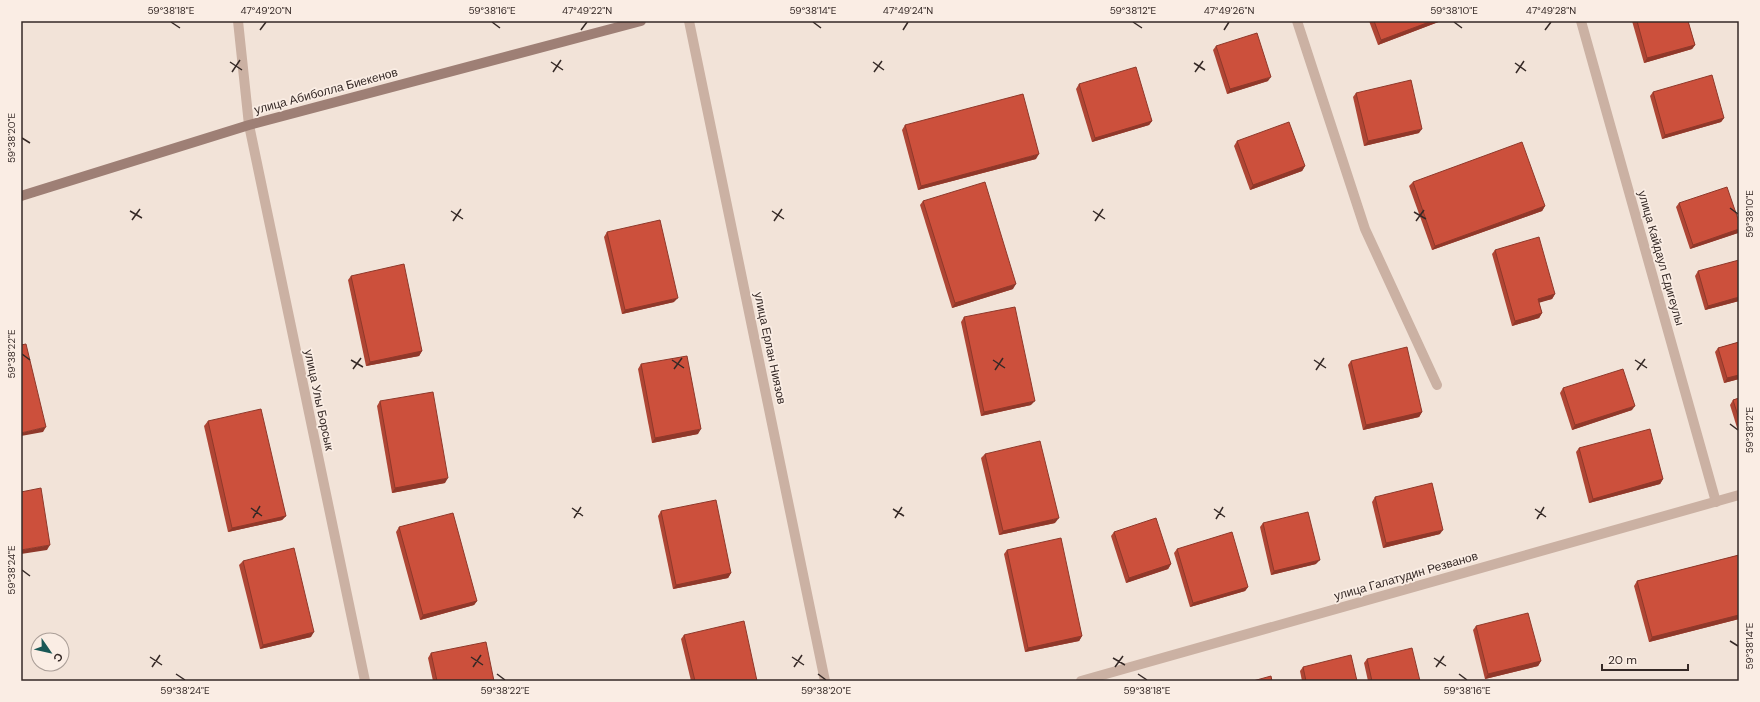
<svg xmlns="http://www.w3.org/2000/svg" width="1760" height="702" font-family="'DM Sans',sans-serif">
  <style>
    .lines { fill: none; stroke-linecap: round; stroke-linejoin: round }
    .lane { stroke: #cbb1a3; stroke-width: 10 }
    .street { stroke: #cbb1a3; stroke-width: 10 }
    .secondary { stroke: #9e7f75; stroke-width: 10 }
    .wall { fill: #af4534 }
    .shaded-wall { fill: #8f382a }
    .building { fill: #cc503c; stroke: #8f382a }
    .ticks { fill: none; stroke: #352926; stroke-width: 1.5 }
    .labels { text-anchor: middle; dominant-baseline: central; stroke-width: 3.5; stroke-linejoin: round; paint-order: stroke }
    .street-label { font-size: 12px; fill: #352926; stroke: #faede4 }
    .neatline { fill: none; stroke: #352926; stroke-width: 1.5 }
    .ticks-label { font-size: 10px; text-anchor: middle; fill: #352926 }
  </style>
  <rect width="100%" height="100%" fill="#f2e3d8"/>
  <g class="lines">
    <polyline class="lane" points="1297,21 1365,229 1437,385"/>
    <g class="street">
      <polyline points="238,21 249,125 365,681"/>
      <polyline points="689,21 825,681"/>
      <polyline points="1581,21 1716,502"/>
      <polyline points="1081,681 1739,495"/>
    </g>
    <polyline class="secondary" points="21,196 249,125 641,21"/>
  </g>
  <g class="wall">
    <polygon points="1369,21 1441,21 1378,45"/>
    <polygon points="1632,21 1688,21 1695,45 1692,49 1644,63"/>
    <polygon points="1216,46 1268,81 1227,94 1213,50"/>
    <polygon points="1079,84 1152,121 1149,125 1092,142 1076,89"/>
    <polygon points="1653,92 1724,118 1721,122 1662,139 1650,96"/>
    <polygon points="1356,93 1419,133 1364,146 1353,97"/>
    <polygon points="905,125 1036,159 918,190 902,130"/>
    <polygon points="1237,141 1305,166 1302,171 1250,190 1234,146"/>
    <polygon points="1413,182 1545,206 1542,211 1432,250 1409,186"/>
    <polygon points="923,201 1013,289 952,308 920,205"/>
    <polygon points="1679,203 1739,222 1739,232 1738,233 1690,249 1676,207"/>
    <polygon points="607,232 674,302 622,314 604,237"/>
    <polygon points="1495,250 1555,294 1552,299 1539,302 1542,313 1539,318 1512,326 1492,254"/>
    <polygon points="1698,271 1739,301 1705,310 1695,276"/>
    <polygon points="351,276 422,351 419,356 366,366 348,280"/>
    <polygon points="964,317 1031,405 981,416 961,322"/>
    <polygon points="1739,342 1739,379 1724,383 1715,352 1718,348"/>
    <polygon points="1351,361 1422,412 1419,417 1363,430 1348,365"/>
    <polygon points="641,364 698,434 652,443 638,369"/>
    <polygon points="1563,388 1632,410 1572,430 1560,393"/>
    <polygon points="1739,398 1739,434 1730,405 1733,400"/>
    <polygon points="380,401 445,483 392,493 377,406"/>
    <polygon points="208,421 286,516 282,520 228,532 204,426"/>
    <polygon points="1579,448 1663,479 1660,484 1589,503 1576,452"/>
    <polygon points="985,454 1055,523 999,535 981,458"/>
    <polygon points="1375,497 1440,534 1383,548 1372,502"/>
    <polygon points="661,511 731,573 728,578 673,589 658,516"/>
    <polygon points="1263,523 1316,564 1271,575 1260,527"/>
    <polygon points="399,527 477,601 474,605 420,620 396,532"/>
    <polygon points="1114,532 1171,564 1168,569 1126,583 1111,536"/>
    <polygon points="1177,549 1248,587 1245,591 1190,607 1174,553"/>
    <polygon points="1007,550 1082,636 1079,641 1025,652 1004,554"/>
    <polygon points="1739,555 1739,619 1649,642 1634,586 1637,581"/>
    <polygon points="243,561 311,637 260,649 239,565"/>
    <polygon points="1476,626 1541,661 1538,666 1485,679 1473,630"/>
    <polygon points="684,635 757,681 691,681 681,639"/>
    <polygon points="431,653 494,681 433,681 428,658"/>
    <polygon points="1367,659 1420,681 1368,681 1364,663"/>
    <polygon points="1303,667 1357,681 1302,681 1300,671"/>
  </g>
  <g class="shaded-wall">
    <polygon points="1432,21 1441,21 1378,45 1381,40"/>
    <polygon points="1695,45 1692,49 1644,63 1647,58"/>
    <polygon points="1271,77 1268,81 1227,94 1230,89"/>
    <polygon points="1724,118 1721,122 1662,139 1665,135"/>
    <polygon points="1152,121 1149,125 1092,142 1095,138"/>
    <polygon points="1422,129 1419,133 1364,146 1368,141"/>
    <polygon points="1039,154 1036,159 918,190 921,186"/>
    <polygon points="1305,166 1302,171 1250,190 1253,185"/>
    <polygon points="1545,206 1542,211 1432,250 1435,246"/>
    <polygon points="1739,229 1739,232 1738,233 1690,249 1693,245"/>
    <polygon points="1016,284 1013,289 952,308 955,303"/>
    <polygon points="1555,294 1552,299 1535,304 1538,299"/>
    <polygon points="1739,297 1739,301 1705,310 1708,306"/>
    <polygon points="678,298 674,302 622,314 625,310"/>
    <polygon points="1542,313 1539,318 1512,326 1515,321"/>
    <polygon points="422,351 419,356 366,366 370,362"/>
    <polygon points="1739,375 1739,379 1724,383 1727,378"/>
    <polygon points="1035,401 1031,405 981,416 984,412"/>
    <polygon points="1635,406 1632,410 1572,430 1575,425"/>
    <polygon points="1422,412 1419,417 1363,430 1366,425"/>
    <polygon points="46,427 43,432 21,436 21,433"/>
    <polygon points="701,429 698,434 652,443 655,438"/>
    <polygon points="448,478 445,483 392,493 395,488"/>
    <polygon points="1663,479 1660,484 1589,503 1593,499"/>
    <polygon points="286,516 282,520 228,532 232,528"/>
    <polygon points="1059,518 1055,523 999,535 1003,531"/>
    <polygon points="1443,530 1440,534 1383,548 1386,543"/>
    <polygon points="50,545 47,550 21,554 21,550"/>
    <polygon points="1320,560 1316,564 1271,575 1274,571"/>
    <polygon points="1171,564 1168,569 1126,583 1129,578"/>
    <polygon points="731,573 728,578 673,589 676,585"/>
    <polygon points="1248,587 1245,591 1190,607 1193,603"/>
    <polygon points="477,601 474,605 420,620 423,615"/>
    <polygon points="1739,615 1739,619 1649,642 1652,637"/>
    <polygon points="314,632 311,637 260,649 263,645"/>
    <polygon points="1082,636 1079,641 1025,652 1028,648"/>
    <polygon points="1541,661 1538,666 1485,679 1488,674"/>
  </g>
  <g class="building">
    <polygon points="1374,21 1432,21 1381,40"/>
    <polygon points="1637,21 1688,21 1695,45 1647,58"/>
    <polygon points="1257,33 1271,77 1230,89 1216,46"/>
    <polygon points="1136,67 1152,121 1095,138 1079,84"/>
    <polygon points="1712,75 1724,118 1665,135 1653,92"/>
    <polygon points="1411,80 1422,129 1368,141 1356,93"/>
    <polygon points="1023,94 1039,154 921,186 905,125"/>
    <polygon points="1289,122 1305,166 1253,185 1237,141"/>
    <polygon points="1522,142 1545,206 1435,246 1413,182"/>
    <polygon points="985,182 1016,284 955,303 923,201"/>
    <polygon points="1727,187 1739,222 1739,229 1693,245 1679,203"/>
    <polygon points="660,220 678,298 625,310 607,232"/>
    <polygon points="1539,237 1555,294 1538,299 1542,313 1515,321 1495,250"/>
    <polygon points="1739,260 1739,297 1708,306 1698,271"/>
    <polygon points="404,264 422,351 370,362 351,276"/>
    <polygon points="1015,307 1035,401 984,412 964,317"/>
    <polygon points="1739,342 1739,375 1727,378 1718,348"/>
    <polygon points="26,344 46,427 21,433 21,345"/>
    <polygon points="1407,347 1422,412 1366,425 1351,361"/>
    <polygon points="687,356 701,429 655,438 641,364"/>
    <polygon points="1623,369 1635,406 1575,425 1563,388"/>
    <polygon points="433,392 448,478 395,488 380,401"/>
    <polygon points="1739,398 1739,419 1733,400"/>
    <polygon points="261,409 286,516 232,528 208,421"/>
    <polygon points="1650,429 1663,479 1593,499 1579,448"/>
    <polygon points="1040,441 1059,518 1003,531 985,454"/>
    <polygon points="1432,483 1443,530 1386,543 1375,497"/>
    <polygon points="41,488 50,545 21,550 21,492"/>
    <polygon points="716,500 731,573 676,585 661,511"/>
    <polygon points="1308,512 1320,560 1274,571 1263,523"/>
    <polygon points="453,513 477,601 423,615 399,527"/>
    <polygon points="1156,518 1171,564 1129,578 1114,532"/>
    <polygon points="1232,532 1248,587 1193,603 1177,549"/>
    <polygon points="1061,538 1082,636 1028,648 1007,550"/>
    <polygon points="294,548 314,632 263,645 243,561"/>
    <polygon points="1739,555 1739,615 1652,637 1637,581"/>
    <polygon points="1528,613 1541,661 1488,674 1476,626"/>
    <polygon points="744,621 757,681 695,681 684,635"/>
    <polygon points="486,642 494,681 437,681 431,653"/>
    <polygon points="1412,648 1420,681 1372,681 1367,659"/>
    <polygon points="1351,655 1357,681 1306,681 1303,667"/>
    <polygon points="1271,676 1272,681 1253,681"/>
  </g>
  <path class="ticks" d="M171,22L180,28M492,22L500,28M813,22L821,28M1133,22L1142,28M1454,22L1462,28M260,30L266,22M581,30L587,22M903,30L908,22M1224,30L1229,22M1545,30L1551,22M230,62L242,70M551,62L563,70M873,62L884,70M1194,63L1205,70M1515,63L1526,71M232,72L240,60M553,72L561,60M874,72L882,61M1195,72L1203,61M1516,73L1524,61M22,138L30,143M1730,208L1738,214M130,211L142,218M451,211L463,219M772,211L784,219M1093,211L1105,219M1414,212L1426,219M132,220L140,209M453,221L461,209M774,221L782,209M1095,221L1103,209M1416,221L1424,210M22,354L30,360M351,360L363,367M672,360L684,368M993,360L1005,368M1314,360L1326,368M1635,360L1647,368M353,369L361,358M674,369L682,358M995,370L1003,358M1316,370L1324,358M1637,370L1645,359M1730,424L1738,430M251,508L262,516M572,508L583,516M893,509L904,516M1214,509L1225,517M1535,509L1546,517M253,518L260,506M574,518L581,507M895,518L902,507M1216,519L1223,507M1537,519L1544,507M22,570L30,576M1730,641L1738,646M150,657L162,665M471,657L483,665M792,657L804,665M1113,658L1125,665M1434,658L1446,666M152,667L160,655M473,667L481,655M794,667L802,655M1115,667L1123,656M1436,667L1444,656M176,674L185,680M497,674L505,680M818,674L826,680M1138,674L1147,680M1459,674L1467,680"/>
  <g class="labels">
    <g class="street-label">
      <text transform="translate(326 91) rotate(-15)">улица Абиболла Биекенов</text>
      <text transform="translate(1661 258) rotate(74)">улица Кайдаул Едигеулы</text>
      <text transform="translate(770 348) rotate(78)">улица Ерлан Ниязов</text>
      <text transform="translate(319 400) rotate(78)">улица Улы Борсык</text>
      <text transform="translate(1406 576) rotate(-16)">улица Галатудин Резванов</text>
    </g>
  </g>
  <rect width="1760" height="702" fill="none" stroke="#faede4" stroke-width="44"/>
  <g transform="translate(50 652) rotate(124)"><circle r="19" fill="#faede4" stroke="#ab9f98"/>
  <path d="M0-3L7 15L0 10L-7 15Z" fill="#195856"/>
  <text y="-6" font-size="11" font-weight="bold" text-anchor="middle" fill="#352926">С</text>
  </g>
  <path d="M1602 664v6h86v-6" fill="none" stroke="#352926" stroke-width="2"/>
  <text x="1608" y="664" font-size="12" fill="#352926" stroke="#faede4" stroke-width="3" paint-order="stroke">20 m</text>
  <rect x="22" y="22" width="1716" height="658" class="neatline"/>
  <g class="ticks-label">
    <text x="171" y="14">59°38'18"E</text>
    <text x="266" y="14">47°49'20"N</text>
    <text x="492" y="14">59°38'16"E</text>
    <text x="587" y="14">47°49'22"N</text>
    <text x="813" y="14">59°38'14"E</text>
    <text x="908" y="14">47°49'24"N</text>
    <text x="1133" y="14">59°38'12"E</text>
    <text x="1229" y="14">47°49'26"N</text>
    <text x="1454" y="14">59°38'10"E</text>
    <text x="1551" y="14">47°49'28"N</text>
    <text transform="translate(11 138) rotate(-90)" y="4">59°38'20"E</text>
    <text transform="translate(1749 214) rotate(-90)" y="4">59°38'10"E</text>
    <text transform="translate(11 354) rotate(-90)" y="4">59°38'22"E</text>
    <text transform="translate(1749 430) rotate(-90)" y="4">59°38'12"E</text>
    <text transform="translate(11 570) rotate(-90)" y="4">59°38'24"E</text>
    <text transform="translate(1749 646) rotate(-90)" y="4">59°38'14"E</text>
    <text x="185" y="694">59°38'24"E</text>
    <text x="505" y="694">59°38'22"E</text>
    <text x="826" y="694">59°38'20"E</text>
    <text x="1147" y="694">59°38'18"E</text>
    <text x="1467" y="694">59°38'16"E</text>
  </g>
</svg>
